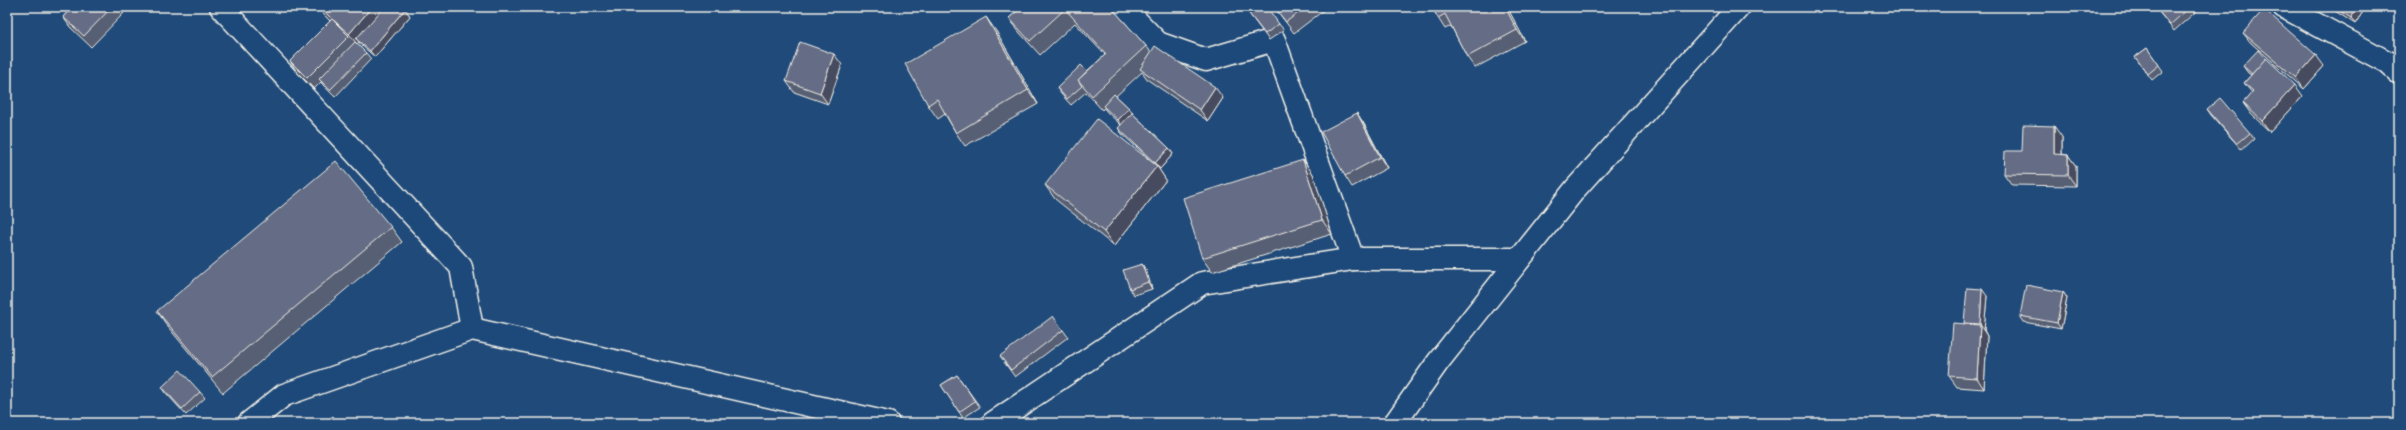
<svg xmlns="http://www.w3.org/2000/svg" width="2406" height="430" font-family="'Gochi Hand',sans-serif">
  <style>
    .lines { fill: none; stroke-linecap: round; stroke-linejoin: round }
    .street-casing { stroke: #f4f1e8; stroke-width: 25 }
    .secondary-casing { stroke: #f4f1e8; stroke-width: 25 }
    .street { stroke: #1f4a7a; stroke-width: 22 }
    .secondary { stroke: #1f4a7a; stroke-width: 22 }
    .wall { fill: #575e73; stroke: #f4f1e8 }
    .shaded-wall { fill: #474c5e; stroke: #f4f1e8 }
    .building { fill: #656d86; stroke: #f4f1e8 }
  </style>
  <rect width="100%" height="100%" fill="#1f4a7a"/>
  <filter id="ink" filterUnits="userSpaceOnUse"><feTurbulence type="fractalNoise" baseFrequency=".025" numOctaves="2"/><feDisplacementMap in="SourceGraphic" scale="8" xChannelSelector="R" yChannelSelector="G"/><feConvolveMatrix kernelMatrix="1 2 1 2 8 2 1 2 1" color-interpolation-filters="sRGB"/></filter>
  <g filter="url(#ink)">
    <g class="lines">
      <defs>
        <g id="street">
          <polyline points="221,7 461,267 472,329"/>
          <polyline points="1123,7 1158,43 1206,60 1274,40 1353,259"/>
          <polyline points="2284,7 2387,62 2399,73"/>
          <polyline points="249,423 284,395 472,329 888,423"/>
          <polyline points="993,423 1202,283 1353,259 1519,259"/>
        </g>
        <polyline id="secondary" points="1395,423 1438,362 1576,188 1739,7"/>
      </defs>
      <use href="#street" class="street-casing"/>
      <use href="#secondary" class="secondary-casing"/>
      <use href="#street" class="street"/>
      <use href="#secondary" class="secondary"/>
    </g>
    <g class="wall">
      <polygon points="72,7 120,7 124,13 91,47 70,27 63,17"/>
      <polygon points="318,7 402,7 405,9 410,16 375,57 361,45 359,42 357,44 366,53 371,59 335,97 323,85 321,82 314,89 297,72 290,61 330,21 324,15"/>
      <polygon points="1022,7 1111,7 1146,46 1151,52 1223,98 1208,121 1148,80 1142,72 1116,96 1129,108 1133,114 1169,148 1173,154 1160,169 1122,134 1118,128 1121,125 1107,112 1104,108 1102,110 1086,92 1071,105 1061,94 1057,88 1087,71 1105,55 1075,23 1040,55 1019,32 1009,18"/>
      <polygon points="1274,7 1328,7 1294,33"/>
      <polygon points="1432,7 1507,7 1525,41 1475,68 1467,57 1451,26 1445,29 1438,18"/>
      <polygon points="2155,7 2201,7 2174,31"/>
      <polygon points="2329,7 2366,7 2355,24"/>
      <polygon points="1247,11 1279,24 1284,30 1269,40"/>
      <polygon points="996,31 1038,104 965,146 956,133 945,114 938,119 928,105"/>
      <polygon points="2243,33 2324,66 2304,89 2251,43"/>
      <polygon points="2147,48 2163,71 2152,80 2135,57"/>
      <polygon points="842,65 828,104 794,92 786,81"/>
      <polygon points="2243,66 2303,96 2270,132 2251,114 2243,103 2252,93 2244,83 2251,75 2248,73"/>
      <polygon points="2207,109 2250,133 2254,139 2242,150 2211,115"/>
      <polygon points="1357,113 1364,124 1387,168 1352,187 1345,176"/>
      <polygon points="2062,137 2062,154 2068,155 2076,166 2076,186 2012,185 2004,174 2022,151"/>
      <polygon points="1303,160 1313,174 1332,234 1212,272 1202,258"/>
      <polygon points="1157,166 1166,180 1114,246 1055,199 1045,185"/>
      <polygon points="391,227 402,242 223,393 168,327 157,311"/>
      <polygon points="1142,264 1146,270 1152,289 1134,295 1130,289"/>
      <polygon points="2063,292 2067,298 2061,329 2024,322 2020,316"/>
      <polygon points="1987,296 1984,331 1984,330 1987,336 1984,389 1957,387 1949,376 1964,324"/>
      <polygon points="1063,330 1068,337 1015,377 1004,362"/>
      <polygon points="957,375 980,407 963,418 941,385"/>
      <polygon points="162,387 200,392 205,398 186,415 166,393"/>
    </g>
    <g class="shaded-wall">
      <polygon points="372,7 389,7 356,39 359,42 357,44 349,34"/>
      <polygon points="1505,7 1507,7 1525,41 1517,30"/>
      <polygon points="2358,7 2366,7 2355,24 2351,18"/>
      <polygon points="405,9 410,16 375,57 370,51"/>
      <polygon points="986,17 996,31 1038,104 1028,90"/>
      <polygon points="834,54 842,65 828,104 820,93"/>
      <polygon points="2316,55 2324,66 2304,89 2296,78"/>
      <polygon points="2295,85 2303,96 2270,132 2262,121"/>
      <polygon points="1215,87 1223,98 1208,121 1200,110"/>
      <polygon points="1129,108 1133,114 1122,126 1118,120"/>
      <polygon points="1357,113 1364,124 1387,168 1380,157"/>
      <polygon points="2054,126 2062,137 2062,165 2054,154"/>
      <polygon points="1169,148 1173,154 1160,169 1155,163"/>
      <polygon points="2068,155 2076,166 2076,186 2068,175"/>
      <polygon points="1303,160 1313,174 1332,234 1322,220"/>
      <polygon points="1157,166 1166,180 1114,246 1104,232"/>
      <polygon points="1142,264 1146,270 1152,289 1148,282"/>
      <polygon points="1982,289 1987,296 1984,331 1980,324"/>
      <polygon points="2063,292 2067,298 2061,329 2057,323"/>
      <polygon points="1980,325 1987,336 1984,389 1977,378"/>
    </g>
    <g class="building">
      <polygon points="72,7 112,7 84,36 63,17"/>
      <polygon points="319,7 372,7 349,34"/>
      <polygon points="384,7 402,7 405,9 370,51 356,39"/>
      <polygon points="1022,7 1111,7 1146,46 1092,96 1078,80 1106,54 1065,9 1030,41 1009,18"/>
      <polygon points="1253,7 1267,7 1279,24 1265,34 1247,11"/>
      <polygon points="1274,7 1306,7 1286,22"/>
      <polygon points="1432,7 1505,7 1517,30 1467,57 1445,14 1438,18"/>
      <polygon points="2155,7 2190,7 2170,25"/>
      <polygon points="2334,7 2358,7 2351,18"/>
      <polygon points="2264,9 2316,55 2296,78 2243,33"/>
      <polygon points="986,17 1028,90 956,133 937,99 928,105 905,64"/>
      <polygon points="332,19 349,36 307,78 290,61"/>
      <polygon points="355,42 366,53 330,90 319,79"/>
      <polygon points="800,42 834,54 820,93 786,81"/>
      <polygon points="1155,46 1215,87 1200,110 1140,69"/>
      <polygon points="2147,48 2159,65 2148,74 2135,57"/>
      <polygon points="2258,50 2266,59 2252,74 2243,66"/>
      <polygon points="2266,58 2295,85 2262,121 2243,103 2253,91 2244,83"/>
      <polygon points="1081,65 1087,71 1078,80 1082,86 1067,99 1057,88"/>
      <polygon points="1114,94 1129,108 1118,120 1103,106"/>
      <polygon points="2220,98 2250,133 2237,144 2207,109"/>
      <polygon points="1132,113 1169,148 1155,163 1118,128"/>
      <polygon points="1357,113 1380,157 1345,176 1321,132"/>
      <polygon points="1097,119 1157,166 1104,232 1045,185"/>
      <polygon points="2023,125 2054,126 2054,154 2068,155 2068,175 2004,174 2005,151 2022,151"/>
      <polygon points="1303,160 1322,220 1202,258 1183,198"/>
      <polygon points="336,161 391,227 212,377 157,311"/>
      <polygon points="1142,264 1148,282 1130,289 1123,270"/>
      <polygon points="2026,285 2063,292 2057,323 2020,316"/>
      <polygon points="1967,288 1982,289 1980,324 1964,323"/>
      <polygon points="1053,316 1063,330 1011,370 1000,356"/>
      <polygon points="1953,323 1980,325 1977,378 1949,376"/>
      <polygon points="180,370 200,392 182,409 162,387"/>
      <polygon points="957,375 975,401 959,412 941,385"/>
      <polygon points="333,416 338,423 324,423"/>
      <polygon points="2264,422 2264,423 2257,423"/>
    </g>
  </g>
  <rect width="2406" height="430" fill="none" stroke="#1f4a7a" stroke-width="24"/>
  <rect x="12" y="12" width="2382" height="406" fill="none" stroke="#f4f1e8" stroke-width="1.5" filter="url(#ink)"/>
</svg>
